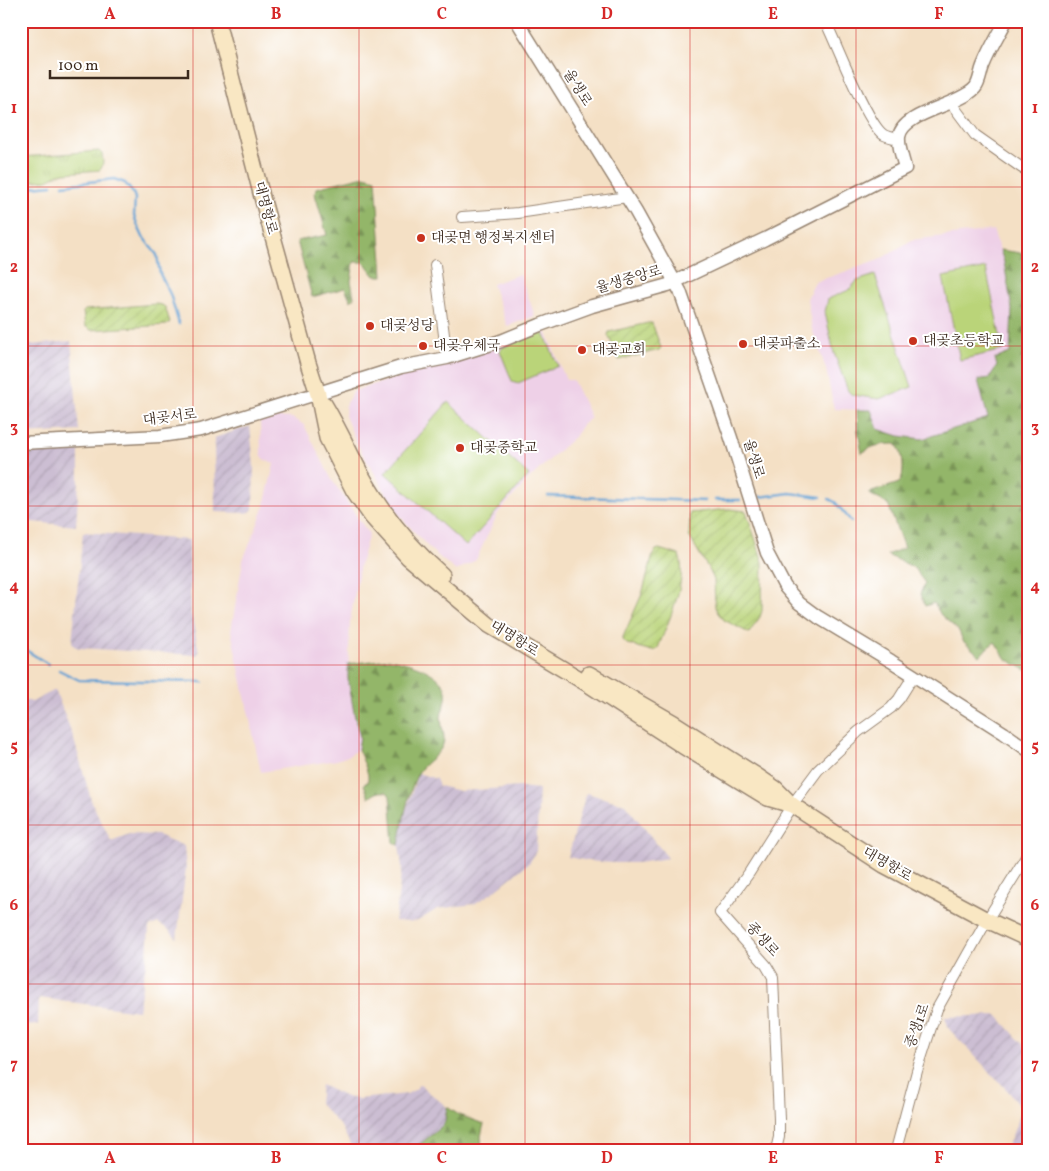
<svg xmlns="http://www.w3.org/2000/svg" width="1049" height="1171" font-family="Vollkorn,'Noto Serif KR',serif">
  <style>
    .built { fill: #eed0e7 }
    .industrial { fill: url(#industrial-furrows) }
    .grass { fill: url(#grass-tufts); stroke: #7a7f4c }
    .forest { fill: url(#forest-firs); stroke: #677044 }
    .garden { fill: url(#garden-furrows); stroke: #7a7f4c }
    .pitch { fill: #bad479; stroke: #7a7f4c }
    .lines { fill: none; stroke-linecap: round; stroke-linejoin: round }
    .stream { stroke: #61a0d3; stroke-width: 2.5 }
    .minor-casing { stroke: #988572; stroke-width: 12 }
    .tertiary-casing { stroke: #988572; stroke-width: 15 }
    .secondary-casing { stroke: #988572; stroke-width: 18 }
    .minor { stroke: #fff; stroke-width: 10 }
    .tertiary { stroke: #fff; stroke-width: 12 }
    .secondary { stroke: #f9e7c3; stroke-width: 15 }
    .grid { fill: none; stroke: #d62828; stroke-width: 1; stroke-opacity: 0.55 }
    .poi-dot { fill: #c8321e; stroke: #fff; stroke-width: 2 }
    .labels { text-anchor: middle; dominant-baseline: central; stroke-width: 4; stroke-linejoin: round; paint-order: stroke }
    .street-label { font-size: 14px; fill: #3b2a1e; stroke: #fff }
    .poi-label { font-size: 14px; fill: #3b2a1e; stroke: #fff; text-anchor: start }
    .neatline { fill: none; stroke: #d62828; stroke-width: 2 }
    .grid-label { font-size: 16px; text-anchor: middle; font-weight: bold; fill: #d62828 }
  </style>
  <defs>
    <pattern id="industrial-furrows" width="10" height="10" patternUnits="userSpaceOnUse" patternTransform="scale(1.25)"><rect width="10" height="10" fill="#ccbed3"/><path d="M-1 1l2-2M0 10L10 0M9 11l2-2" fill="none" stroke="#b0a3b5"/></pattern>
    <pattern id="grass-tufts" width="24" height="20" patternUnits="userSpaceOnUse" patternTransform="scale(1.25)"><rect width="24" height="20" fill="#bad479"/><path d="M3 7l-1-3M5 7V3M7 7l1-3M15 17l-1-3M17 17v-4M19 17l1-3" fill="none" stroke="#a1b668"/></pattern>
    <pattern id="forest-firs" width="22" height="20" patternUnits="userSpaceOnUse" patternTransform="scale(1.25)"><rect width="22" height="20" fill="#93b669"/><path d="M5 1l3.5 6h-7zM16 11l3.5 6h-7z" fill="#799456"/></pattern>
    <pattern id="garden-furrows" width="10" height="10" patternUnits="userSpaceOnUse" patternTransform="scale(1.25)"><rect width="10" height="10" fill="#bad479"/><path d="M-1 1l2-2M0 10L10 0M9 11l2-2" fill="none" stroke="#a1b668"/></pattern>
  </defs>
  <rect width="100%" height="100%" fill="#fff"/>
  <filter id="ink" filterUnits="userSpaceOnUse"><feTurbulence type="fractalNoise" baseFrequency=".02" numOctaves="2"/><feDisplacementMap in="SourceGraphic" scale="10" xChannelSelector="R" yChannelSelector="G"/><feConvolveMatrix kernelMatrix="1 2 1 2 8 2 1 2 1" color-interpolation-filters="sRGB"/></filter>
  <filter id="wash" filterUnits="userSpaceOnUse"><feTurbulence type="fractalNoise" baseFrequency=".0096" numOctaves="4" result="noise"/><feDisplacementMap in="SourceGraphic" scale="20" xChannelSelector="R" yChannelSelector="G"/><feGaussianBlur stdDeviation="1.12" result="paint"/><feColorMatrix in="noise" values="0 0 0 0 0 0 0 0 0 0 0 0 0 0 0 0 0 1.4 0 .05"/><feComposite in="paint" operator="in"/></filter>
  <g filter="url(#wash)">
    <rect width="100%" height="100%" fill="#f4e0c5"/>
    <g class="built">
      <polygon points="993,230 1004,262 1012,309 1010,353 995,359 997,366 989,378 978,380 988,418 922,439 899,436 877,429 871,410 834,409 826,369 812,329 807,299 815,282 879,260 912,240"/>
      <polygon points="520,274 535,316 507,326 492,284"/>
      <polygon points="545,329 566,380 573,380 591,418 582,425 574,437 531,477 498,513 476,560 456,571 430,549 400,516 357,444 345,416 346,403 354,391"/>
      <polygon points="271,417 292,418 304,425 332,480 369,534 360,564 350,621 348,678 360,737 358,749 348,756 337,760 261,772 231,631 243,560 263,511 274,464 265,460 261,454 260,421"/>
    </g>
    <g class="industrial">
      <polygon points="71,341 79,431 21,434 21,346"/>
      <polygon points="250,426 254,466 253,509 250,512 244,513 215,512 214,438"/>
      <polygon points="79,450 79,482 76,526 21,521 21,451"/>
      <polygon points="83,532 189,540 191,613 199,652 197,655 79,648 74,646 72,642"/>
      <polygon points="55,690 73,736 92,803 111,841 129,834 158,835 184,846 186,868 177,938 168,929 158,923 149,927 147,957 138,1011 39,998 38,1025 21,1026 21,699 32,702"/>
      <polygon points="418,773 436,779 439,786 460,791 520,787 539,789 536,851 530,862 492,893 474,904 437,909 418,921 410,922 395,921 402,867 399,845 405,813"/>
      <polygon points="586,793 625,804 668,858 638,863 613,863 588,861 568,857"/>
      <polygon points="997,1015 1028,1050 1028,1150 1006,1150 1019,1118 1020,1107 1011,1094 949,1029 945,1017"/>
      <polygon points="419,1084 447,1107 445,1122 442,1126 413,1150 353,1150 342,1128 319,1103 321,1085 346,1097 358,1099 407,1094 416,1089"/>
    </g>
    <path class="grass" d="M99,151L102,154C103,160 104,165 100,170L65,173L59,174L47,180L21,182V157Z"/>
    <g class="forest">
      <polygon points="364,176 376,179 383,276 375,276 364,262 354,262 351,281 354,297 351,301 345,288 312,297 297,241 327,235 315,194 316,188"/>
      <path d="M1000,250L1028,254V671L1006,659L995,642L987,648L980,656L963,641L959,631L941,615L934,603L925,606L920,594L925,583L913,567L887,555L904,548L889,507C883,499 875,499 869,493L899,483C906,474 903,451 896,444C882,444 873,445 862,453L858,431L857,410H871L878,429L899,436L922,439L988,418L978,380L989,378L997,366L995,359L1010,353L1012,309L1004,262Z"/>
      <path d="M389,659C407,662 441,671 446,691C448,701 442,708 441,717C441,728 447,737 442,747C436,758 423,763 417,775C407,796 403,822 399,845L394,843L390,796L387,792C379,791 375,793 369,798L364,784L368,782V775L366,768L358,749L360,737L354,713L348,678V664Z"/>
      <polygon points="447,1107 459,1115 484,1124 481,1136 482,1150 413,1150 442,1126 445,1122"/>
    </g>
    <g class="garden">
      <polygon points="156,304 162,305 165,307 170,322 167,325 91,330 85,326 83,312 85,310"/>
      <polygon points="648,323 652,323 661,348 659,350 619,360 608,335 609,332"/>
      <polygon points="729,509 746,511 763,562 762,611 760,617 749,633 724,620 718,613 715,607 714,580 711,573 689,536 690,513"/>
      <path d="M659,549L679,555C689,580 667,624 658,648L656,650L652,651L627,644L623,640V637L642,594L653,555L656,550Z"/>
    </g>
    <g class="pitch">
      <polygon points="986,268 1003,350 960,360 943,277"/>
      <polygon points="875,275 912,387 879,399 852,395 848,391 834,353 825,312 828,299 849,290 857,281"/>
      <polygon points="543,331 558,366 518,383 512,381 500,351 503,347"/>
      <polygon points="448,402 529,475 466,546 385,473"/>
    </g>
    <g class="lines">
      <g class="stream">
        <polyline points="63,185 114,179 125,183 133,193 135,198 134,216 137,224 143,237 157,255 160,274 170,294 179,324"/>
        <polyline points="21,188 52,185"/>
        <polyline points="548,496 705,501"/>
        <polyline points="760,497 790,493 821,497"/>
        <polyline points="829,499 835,502 851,521"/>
        <polyline points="715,500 740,500"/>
        <polyline points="21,647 48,664"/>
        <polyline points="59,670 79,680 203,682"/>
      </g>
    </g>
  </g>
  <g filter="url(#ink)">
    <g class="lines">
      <defs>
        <g id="minor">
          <path d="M827,25C837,45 868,126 884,135C888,137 894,138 899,139"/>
          <polyline points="951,103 975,135 1022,168 1028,170"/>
          <polyline points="462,217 518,213 627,197"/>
          <polyline points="435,265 447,358"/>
          <polyline points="776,1150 779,1137 779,1119 773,977 766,965 720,913 749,873 792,805 818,770 858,732 891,708 899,699 914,675"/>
          <polyline points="896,1150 917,1071 937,1009 987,920 1028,854"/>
        </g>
        <g id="tertiary">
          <polyline points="517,21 636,212 680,291 731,438 767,553 785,587 799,603 818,617 891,661 1004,733 1028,750"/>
          <path d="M21,443L160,436L201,430L401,367L447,358L501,341L540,325L592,306L668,285L765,239L905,168C903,159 898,147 899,137C902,112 959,106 975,88C980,82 980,73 983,66C989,51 998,36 1006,21"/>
        </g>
        <g id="secondary">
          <polyline points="217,21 262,197 308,363 318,394 327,438 354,491 372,517 408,557 489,625 588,684 683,746 768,798 792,805"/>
          <path d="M324,404C338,427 349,452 362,476C382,512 411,548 442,575"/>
          <polyline points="589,674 674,723 754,774 776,789 792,805 884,865 987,920 1028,939"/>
        </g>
      </defs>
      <use href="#minor" class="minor-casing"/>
      <use href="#tertiary" class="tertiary-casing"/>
      <use href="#secondary" class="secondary-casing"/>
      <use href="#minor" class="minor"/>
      <use href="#tertiary" class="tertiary"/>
      <use href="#secondary" class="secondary"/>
    </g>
  </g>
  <path class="grid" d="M193,21V1150M359,21V1150M525,21V1150M690,21V1150M856,21V1150M21,187H1028M21,346H1028M21,506H1028M21,665H1028M21,825H1028M21,984H1028"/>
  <g class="poi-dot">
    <circle cx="421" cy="238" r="5"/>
    <circle cx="370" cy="326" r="5"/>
    <circle cx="913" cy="341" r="5"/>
    <circle cx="743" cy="344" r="5"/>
    <circle cx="423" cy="346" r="5"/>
    <circle cx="582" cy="350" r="5"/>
    <circle cx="460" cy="448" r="5"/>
  </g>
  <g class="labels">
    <g class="street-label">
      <text transform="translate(577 88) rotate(58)">율생로</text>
      <text transform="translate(265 208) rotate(75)">대명항로</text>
      <text transform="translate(629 280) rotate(-16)">율생중앙로</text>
      <text transform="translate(170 418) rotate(-7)">대곶서로</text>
      <text transform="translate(753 459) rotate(73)">율생로</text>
      <text transform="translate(514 639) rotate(32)">대명항로</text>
      <text transform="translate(887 865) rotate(30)">대명항로</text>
      <text transform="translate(762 940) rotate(48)">종생로</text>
      <text transform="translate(918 1026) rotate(-70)">종생1로</text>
    </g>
    <g class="poi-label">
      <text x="431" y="238">대곶면 행정복지센터</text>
      <text x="380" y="326">대곶성당</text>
      <text x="923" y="341">대곶초등학교</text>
      <text x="753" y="344">대곶파출소</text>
      <text x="433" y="346">대곶우체국</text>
      <text x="592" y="350">대곶교회</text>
      <text x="470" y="448">대곶중학교</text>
    </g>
  </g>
  <rect width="1049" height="1171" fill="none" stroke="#fff" stroke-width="55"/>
  <path d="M50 70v8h138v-8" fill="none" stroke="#3b2a1e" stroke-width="2.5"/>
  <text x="58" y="70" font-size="15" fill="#3b2a1e" stroke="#ffffff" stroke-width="4" paint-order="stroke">100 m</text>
  <rect x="28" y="28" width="994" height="1116" class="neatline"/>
  <g class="grid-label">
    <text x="110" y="19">A</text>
    <text x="276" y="19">B</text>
    <text x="442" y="19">C</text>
    <text x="607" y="19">D</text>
    <text x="773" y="19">E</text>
    <text x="939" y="19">F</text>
    <text x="14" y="113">1</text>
    <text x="1035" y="113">1</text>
    <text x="14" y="272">2</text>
    <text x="1035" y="272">2</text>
    <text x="14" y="432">3</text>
    <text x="1035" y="432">3</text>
    <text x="14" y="591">4</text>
    <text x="1035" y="591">4</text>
    <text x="14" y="751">5</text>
    <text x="1035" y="751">5</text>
    <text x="14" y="910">6</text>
    <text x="1035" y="910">6</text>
    <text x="14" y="1069">7</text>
    <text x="1035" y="1069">7</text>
    <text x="110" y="1163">A</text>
    <text x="276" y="1163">B</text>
    <text x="442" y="1163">C</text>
    <text x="607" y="1163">D</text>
    <text x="773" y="1163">E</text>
    <text x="939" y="1163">F</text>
  </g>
</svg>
